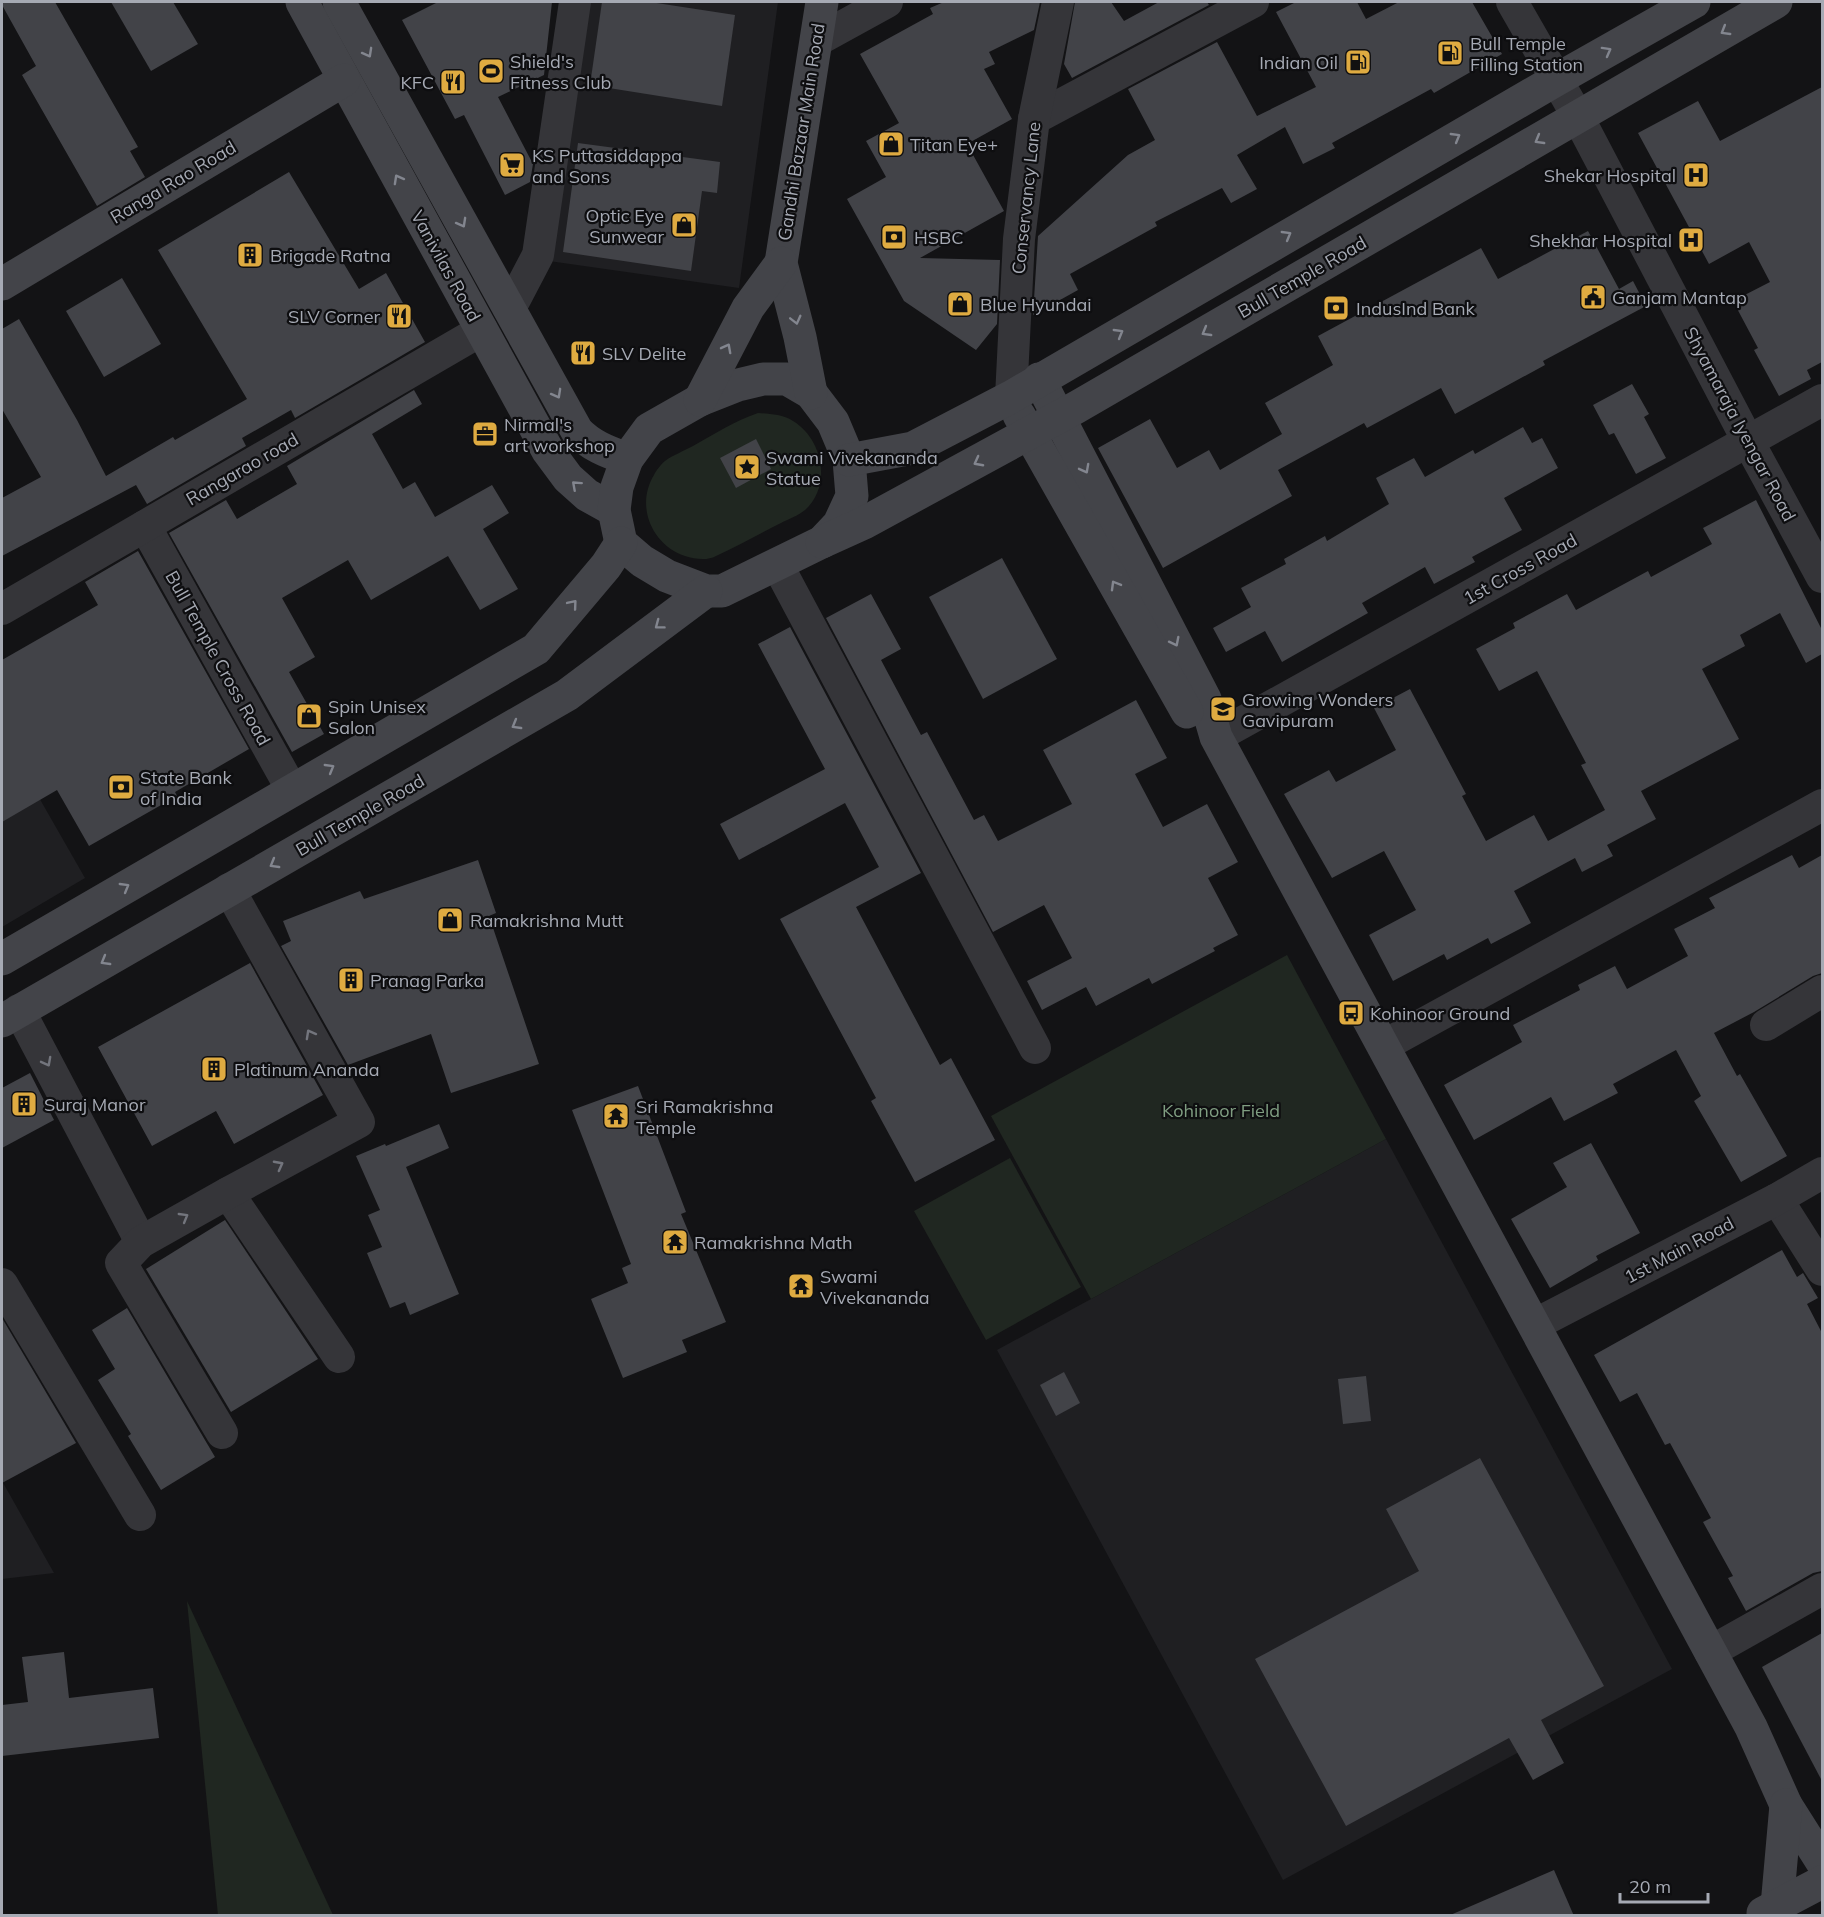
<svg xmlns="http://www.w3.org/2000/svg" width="1824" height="1917" font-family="Mulish,sans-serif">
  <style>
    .built { fill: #1f1f22 }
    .green { fill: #202721 }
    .building { fill: #424348 }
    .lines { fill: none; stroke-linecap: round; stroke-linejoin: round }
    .street { stroke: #353539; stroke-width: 32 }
    .secondary { stroke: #434449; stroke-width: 33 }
    .oneway { stroke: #83868f }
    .oneway2 { stroke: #73757d }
    .labels { text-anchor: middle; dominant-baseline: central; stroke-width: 4.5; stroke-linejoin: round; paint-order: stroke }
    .poi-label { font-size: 18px; fill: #a6aab4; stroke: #0e0e10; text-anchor: start }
    .street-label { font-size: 18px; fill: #a6aab4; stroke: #0e0e10 }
    .park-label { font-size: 18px; fill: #7f9d81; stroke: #0e0e10 }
  </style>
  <rect width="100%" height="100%" fill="#131315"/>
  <g class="built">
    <polygon points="584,2 778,2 739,288 549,261"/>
    <polygon points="2,733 85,878 2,927"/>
    <polygon points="1386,1139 1672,1669 1283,1880 997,1350"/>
    <polygon points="2,1481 54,1573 2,1579"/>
  </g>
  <g class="green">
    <path d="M758,413C770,414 782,414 793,421C823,439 832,486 805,510C798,516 788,519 781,523C759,534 738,546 716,556C707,561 695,559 685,556C652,545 635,506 654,475C656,471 661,464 665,461C673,455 684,451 693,446C714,434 735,421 758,413Z"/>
    <polygon points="1287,955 1386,1139 1091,1299 991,1116"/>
    <polygon points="1010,1158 1081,1287 986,1340 914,1211"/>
    <polygon points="187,1601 333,1915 218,1915"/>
  </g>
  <g class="building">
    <polygon points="2,2 55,2 138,147 130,151 145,177 97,206 22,75 36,66 2,5"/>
    <polygon points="111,2 173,2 198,44 151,71"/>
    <polygon points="438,2 552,2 544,75 498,97 533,164 530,182 505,195 464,115 455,119 402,20"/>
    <polygon points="602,2 650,2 735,15 722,106 590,85"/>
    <polygon points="944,2 1040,2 1034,30 989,52 995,64 984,69 1012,119 967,144 1004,211 920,258 1000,260 997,324 976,350 904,301 847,199 886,177 866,141 899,123 860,54 933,14 930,8"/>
    <polygon points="1075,2 1111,2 1124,21 1159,2 1207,2 1209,5 1072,78 1064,64"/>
    <polygon points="1296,2 1357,2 1366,19 1399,2 1472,2 1502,54 1434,93 1431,89 1332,143 1335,148 1303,164 1285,127 1237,155 1257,189 1231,203 1222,188 1155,222 1157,226 1070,274 1078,290 1033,315 1038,236 1128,155 1155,140 1128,89 1217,42 1257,116 1316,87 1276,12"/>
    <polygon points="1822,87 1822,362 1807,370 1811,379 1779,396 1754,350 1758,348 1733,301 1770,282 1749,242 1709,264 1638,133 1698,101 1720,141"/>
    <polygon points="578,143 720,162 717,193 702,191 691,271 563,252"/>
    <polygon points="289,172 359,289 386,273 425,342 295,418 291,410 242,438 246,446 147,504 136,485 2,556 2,498 41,477 2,409 2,329 19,319 77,420 106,476 173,437 175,440 247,399 158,250"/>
    <polygon points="1588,231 1619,289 1633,281 1646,306 1543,361 1545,365 1455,414 1441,388 1367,428 1364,423 1278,470 1292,496 1163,568 1098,448 1150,419 1177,468 1209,450 1220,470 1282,434 1265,403 1333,365 1318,336 1481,248 1498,279"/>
    <polygon points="122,278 161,344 104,377 66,311"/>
    <polygon points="1632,384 1649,414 1644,417 1666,458 1636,474 1614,433 1609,435 1593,405"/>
    <polygon points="414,390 422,404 372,434 403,489 415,482 435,517 492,485 509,513 483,529 518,589 480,610 448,556 371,600 348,560 282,598 315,657 289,672 324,734 292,752 169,533 226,500 237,519 297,484 287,466"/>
    <polygon points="1523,427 1532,443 1542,438 1558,468 1504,498 1522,530 1472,557 1475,562 1434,584 1425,567 1362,603 1368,613 1282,662 1265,631 1226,652 1213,628 1251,607 1241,588 1286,564 1284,559 1325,536 1327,541 1389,504 1376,478 1414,458 1425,477 1473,450 1475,454"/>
    <polygon points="756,439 771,469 736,488 720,458"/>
    <polygon points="1756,500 1822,630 1822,654 1806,663 1780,613 1740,635 1745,646 1702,669 1739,739 1641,791 1656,819 1607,845 1613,856 1582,872 1575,858 1514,891 1531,923 1491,944 1488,938 1447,960 1444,954 1393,981 1369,935 1416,910 1384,851 1332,878 1284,794 1329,770 1336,782 1396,750 1374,708 1410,689 1466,794 1462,796 1486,841 1534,815 1548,841 1605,810 1581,765 1586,763 1537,671 1499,691 1476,649 1515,628 1513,623 1567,594 1576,610 1648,571 1651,577 1712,544 1703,528"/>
    <polygon points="138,551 249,749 175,792 177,796 89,846 57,790 2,822 2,660 98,605 85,582"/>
    <polygon points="1002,558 1057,659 983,699 929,597"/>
    <polygon points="871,594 901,649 881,660 921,735 927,732 974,820 984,815 998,841 1072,804 1043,750 1136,700 1167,758 1135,774 1163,827 1207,804 1238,862 1208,878 1238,935 1213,948 1215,951 1152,984 1149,978 1096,1006 1086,987 1042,1010 1027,981 1072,958 1044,905 993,932 826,618"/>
    <polygon points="790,627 921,873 856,907 940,1065 951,1058 995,1140 915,1182 871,1101 876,1098 780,919 879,867 845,803 739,860 720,824 825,769 758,644"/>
    <polygon points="1792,855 1799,868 1822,855 1822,973 1813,976 1754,1012 1714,1033 1737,1076 1740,1074 1787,1156 1741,1182 1694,1101 1701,1096 1676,1050 1613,1084 1618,1093 1564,1121 1551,1097 1474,1140 1444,1085 1522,1042 1513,1025 1580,990 1578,985 1615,966 1627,989 1688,956 1674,929 1715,908 1709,898"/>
    <polygon points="478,860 496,913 489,916 539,1064 451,1093 431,1034 348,1065 281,946 291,941 283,921 360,891 364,899"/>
    <polygon points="250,963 323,1095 234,1144 216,1111 152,1146 98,1047"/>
    <polygon points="30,1073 54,1120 2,1148 2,1088"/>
    <polygon points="638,1086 686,1212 681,1214 726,1322 682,1340 687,1352 623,1378 591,1299 628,1283 622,1268 631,1264 572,1110"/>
    <polygon points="439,1124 449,1148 406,1167 459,1294 410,1315 405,1302 390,1308 367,1253 382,1247 368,1215 380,1210 356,1156 385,1144 386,1146"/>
    <polygon points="1591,1143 1640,1233 1596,1256 1598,1260 1550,1288 1511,1219 1567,1187 1553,1163"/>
    <polygon points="225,1220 318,1359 231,1412 146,1269"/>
    <polygon points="1782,1250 1797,1277 1803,1273 1818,1298 1807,1304 1822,1333 1822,1571 1813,1573 1746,1611 1728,1578 1733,1576 1703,1522 1711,1518 1670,1443 1665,1445 1637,1393 1620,1402 1594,1355"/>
    <polygon points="127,1308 215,1457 161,1490 128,1436 131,1434 98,1380 115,1369 92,1330"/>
    <polygon points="2,1318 76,1443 2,1483"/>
    <polygon points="1064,1372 1080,1403 1056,1416 1040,1385"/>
    <polygon points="1366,1376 1371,1421 1343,1424 1338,1379"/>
    <polygon points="1480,1458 1604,1686 1541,1720 1564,1763 1533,1780 1509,1738 1346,1826 1255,1659 1419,1571 1386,1509"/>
    <polygon points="1822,1633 1822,1781 1762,1667"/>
    <polygon points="64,1652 69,1698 153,1688 159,1738 2,1756 2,1705 28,1702 22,1657"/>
    <polygon points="1554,1870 1574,1916 1448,1916"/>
  </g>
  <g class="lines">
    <g class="street">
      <polyline points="1512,2 1578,117 1749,443 1822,577"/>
      <polyline points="816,41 887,2"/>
      <polyline points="1034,119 1253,2"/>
      <polyline points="508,307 515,299 538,255 575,2"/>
      <polyline points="1011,397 1019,239 1034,119 1058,2"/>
      <polyline points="145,526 292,790"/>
      <polyline points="777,564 1035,1048"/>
      <polyline points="2,609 482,330"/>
      <polyline points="1216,737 1822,400"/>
      <polyline points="19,1010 141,1242"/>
      <polyline points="1766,1025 1822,991"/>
      <polyline points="1383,1046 1822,805"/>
      <polyline points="228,1193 339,1357"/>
      <polyline points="1777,1199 1822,1270"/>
      <polyline points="2,1284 140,1515"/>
      <polyline points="1534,1325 1777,1199 1822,1173"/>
      <polyline points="222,1433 121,1263 141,1242 228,1193 359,1122 229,889"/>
      <polyline points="1710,1652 1822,1589"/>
    </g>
    <g class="secondary">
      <polyline points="302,2 548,451 568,478 587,495 614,510"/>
      <path d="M339,2L577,431C591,446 608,452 627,459"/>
      <polyline points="2,284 344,80"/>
      <polygon points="763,379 787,379 811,393 833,422 849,460 852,496 839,524 822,542 722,591 706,591 667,576 642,561 621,543 614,510 617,487 627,459 649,429 700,400 738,385"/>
      <polyline points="1039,379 1205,699 1216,737 1751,1727 1786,1805 1822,1862"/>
      <polyline points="811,393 800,337 781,263 822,2"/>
      <polyline points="700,400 748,308 781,263"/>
      <polyline points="1019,415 1187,712"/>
      <polyline points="849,460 913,448 1011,397 1556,80 1694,2"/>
      <polyline points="822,542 864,523 1077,407 1776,2"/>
      <polyline points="2,959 536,649 606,566 621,543"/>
      <polyline points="2,1021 567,695 706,591"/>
      <polyline points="1777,1906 1786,1805"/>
      <polyline points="1763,1913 1822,1882"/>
    </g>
  </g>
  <defs><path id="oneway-chevron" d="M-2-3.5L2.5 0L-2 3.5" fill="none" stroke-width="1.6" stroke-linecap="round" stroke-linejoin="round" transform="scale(1.5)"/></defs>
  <g class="oneway">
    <use href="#oneway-chevron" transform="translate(1725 31) rotate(149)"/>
    <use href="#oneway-chevron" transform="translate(1607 51) rotate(-29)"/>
    <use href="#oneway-chevron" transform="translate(368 53) rotate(61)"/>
    <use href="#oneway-chevron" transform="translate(1456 137) rotate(-30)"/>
    <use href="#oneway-chevron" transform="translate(1539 140) rotate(150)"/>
    <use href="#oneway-chevron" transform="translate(398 179) rotate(-119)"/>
    <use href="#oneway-chevron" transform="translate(462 223) rotate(61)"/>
    <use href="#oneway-chevron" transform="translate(1287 235) rotate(-30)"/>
    <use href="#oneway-chevron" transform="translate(796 320) rotate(76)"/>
    <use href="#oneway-chevron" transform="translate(1206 332) rotate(150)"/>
    <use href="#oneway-chevron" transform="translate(1119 333) rotate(-30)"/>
    <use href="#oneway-chevron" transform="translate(727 348) rotate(-62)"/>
    <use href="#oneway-chevron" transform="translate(557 394) rotate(61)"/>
    <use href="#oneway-chevron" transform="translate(978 462) rotate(152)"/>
    <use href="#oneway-chevron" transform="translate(1085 469) rotate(62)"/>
    <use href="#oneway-chevron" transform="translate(576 485) rotate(-138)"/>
    <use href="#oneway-chevron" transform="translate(1115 585) rotate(-120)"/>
    <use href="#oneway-chevron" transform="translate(573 604) rotate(-50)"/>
    <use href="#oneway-chevron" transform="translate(659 625) rotate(143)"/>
    <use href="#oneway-chevron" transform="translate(1175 642) rotate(63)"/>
    <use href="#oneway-chevron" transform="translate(516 725) rotate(150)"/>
    <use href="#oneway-chevron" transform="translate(330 768) rotate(-30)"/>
    <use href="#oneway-chevron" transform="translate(274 864) rotate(150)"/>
    <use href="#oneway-chevron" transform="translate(125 887) rotate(-30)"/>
    <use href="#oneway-chevron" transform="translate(105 961) rotate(150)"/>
  </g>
  <g class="oneway2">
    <use href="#oneway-chevron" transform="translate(310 1034) rotate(-119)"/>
    <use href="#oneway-chevron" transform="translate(47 1062) rotate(62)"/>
    <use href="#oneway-chevron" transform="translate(279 1165) rotate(-28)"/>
    <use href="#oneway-chevron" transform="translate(184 1217) rotate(-30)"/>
  </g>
  <defs>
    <symbol id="fuel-square" viewBox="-11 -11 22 22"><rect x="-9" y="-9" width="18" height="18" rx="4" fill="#dfab41" stroke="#0e0e10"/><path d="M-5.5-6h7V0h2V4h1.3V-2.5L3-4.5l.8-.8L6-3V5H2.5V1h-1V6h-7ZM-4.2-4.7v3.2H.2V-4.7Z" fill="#111"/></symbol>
    <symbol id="stadium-square" viewBox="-11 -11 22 22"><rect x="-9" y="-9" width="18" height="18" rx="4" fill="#dfab41" stroke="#0e0e10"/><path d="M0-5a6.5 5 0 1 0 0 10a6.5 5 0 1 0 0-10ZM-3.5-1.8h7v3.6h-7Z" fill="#111"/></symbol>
    <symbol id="restaurant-square" viewBox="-11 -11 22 22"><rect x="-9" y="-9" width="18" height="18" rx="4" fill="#dfab41" stroke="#0e0e10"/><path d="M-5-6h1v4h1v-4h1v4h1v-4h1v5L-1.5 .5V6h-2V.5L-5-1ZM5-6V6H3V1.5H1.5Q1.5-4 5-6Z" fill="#111"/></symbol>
    <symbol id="shop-square" viewBox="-11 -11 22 22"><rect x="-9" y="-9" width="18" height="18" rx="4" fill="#dfab41" stroke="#0e0e10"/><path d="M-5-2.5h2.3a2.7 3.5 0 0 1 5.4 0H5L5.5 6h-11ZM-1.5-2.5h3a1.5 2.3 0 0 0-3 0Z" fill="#111"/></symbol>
    <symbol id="supermarket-square" viewBox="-11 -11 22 22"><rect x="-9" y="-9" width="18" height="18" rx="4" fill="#dfab41" stroke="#0e0e10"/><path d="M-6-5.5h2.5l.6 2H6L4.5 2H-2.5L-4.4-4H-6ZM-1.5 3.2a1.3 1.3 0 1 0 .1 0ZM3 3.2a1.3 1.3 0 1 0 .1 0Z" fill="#111"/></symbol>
    <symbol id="hospital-square" viewBox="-11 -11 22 22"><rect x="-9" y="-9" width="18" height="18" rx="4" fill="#dfab41" stroke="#0e0e10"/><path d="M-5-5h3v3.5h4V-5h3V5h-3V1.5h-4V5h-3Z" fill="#111"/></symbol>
    <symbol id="bank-square" viewBox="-11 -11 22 22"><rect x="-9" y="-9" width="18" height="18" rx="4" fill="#dfab41" stroke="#0e0e10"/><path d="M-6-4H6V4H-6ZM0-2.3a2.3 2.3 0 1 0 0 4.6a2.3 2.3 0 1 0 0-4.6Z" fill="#111"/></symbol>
    <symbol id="building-square" viewBox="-11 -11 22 22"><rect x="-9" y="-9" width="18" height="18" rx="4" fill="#dfab41" stroke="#0e0e10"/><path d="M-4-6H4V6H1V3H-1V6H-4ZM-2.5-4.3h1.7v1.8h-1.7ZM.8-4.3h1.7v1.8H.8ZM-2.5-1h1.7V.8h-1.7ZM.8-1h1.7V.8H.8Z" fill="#111"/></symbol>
    <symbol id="civic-square" viewBox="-11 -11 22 22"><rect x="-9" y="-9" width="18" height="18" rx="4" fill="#dfab41" stroke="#0e0e10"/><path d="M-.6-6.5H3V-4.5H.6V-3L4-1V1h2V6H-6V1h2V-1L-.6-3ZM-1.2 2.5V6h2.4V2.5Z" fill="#111"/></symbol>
    <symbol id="office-square" viewBox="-11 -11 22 22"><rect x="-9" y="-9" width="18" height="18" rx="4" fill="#dfab41" stroke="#0e0e10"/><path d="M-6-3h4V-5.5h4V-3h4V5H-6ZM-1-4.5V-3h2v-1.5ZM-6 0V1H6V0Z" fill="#111"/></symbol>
    <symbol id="sight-square" viewBox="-11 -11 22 22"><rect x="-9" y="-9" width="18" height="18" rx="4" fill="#dfab41" stroke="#0e0e10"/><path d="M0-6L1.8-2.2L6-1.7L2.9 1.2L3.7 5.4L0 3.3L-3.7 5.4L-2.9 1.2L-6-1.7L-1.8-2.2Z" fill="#111"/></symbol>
    <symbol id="school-square" viewBox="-11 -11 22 22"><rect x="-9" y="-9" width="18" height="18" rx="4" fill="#dfab41" stroke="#0e0e10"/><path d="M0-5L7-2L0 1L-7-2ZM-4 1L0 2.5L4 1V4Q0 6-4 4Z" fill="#111"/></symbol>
    <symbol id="bus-square" viewBox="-11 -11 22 22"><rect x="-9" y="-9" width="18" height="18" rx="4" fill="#dfab41" stroke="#0e0e10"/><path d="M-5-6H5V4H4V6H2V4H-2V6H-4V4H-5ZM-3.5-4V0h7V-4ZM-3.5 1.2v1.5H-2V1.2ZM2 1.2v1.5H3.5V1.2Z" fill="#111"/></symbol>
    <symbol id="temple-square" viewBox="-11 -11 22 22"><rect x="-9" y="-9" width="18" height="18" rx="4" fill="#dfab41" stroke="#0e0e10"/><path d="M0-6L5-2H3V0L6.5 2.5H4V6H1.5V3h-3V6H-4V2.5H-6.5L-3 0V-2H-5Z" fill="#111"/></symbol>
  </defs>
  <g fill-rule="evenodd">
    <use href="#fuel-square" x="1435" y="38" width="30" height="30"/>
    <use href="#fuel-square" x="1343" y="47" width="30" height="30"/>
    <use href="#stadium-square" x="476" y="56" width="30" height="30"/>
    <use href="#restaurant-square" x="438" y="67" width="30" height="30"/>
    <use href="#shop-square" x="876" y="129" width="30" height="30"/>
    <use href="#supermarket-square" x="497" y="150" width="30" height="30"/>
    <use href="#hospital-square" x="1681" y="160" width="30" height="30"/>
    <use href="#shop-square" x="669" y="210" width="30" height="30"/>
    <use href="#bank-square" x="879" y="222" width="30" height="30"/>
    <use href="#hospital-square" x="1676" y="225" width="30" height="30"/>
    <use href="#building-square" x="235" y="240" width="30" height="30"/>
    <use href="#civic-square" x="1578" y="282" width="30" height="30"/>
    <use href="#shop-square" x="945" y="289" width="30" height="30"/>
    <use href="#bank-square" x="1321" y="293" width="30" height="30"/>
    <use href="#restaurant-square" x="384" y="301" width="30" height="30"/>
    <use href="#restaurant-square" x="568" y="338" width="30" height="30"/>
    <use href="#office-square" x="470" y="419" width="30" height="30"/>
    <use href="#sight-square" x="732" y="452" width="30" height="30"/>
    <use href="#school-square" x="1208" y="694" width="30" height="30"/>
    <use href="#shop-square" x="294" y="701" width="30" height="30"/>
    <use href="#bank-square" x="106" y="772" width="30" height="30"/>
    <use href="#shop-square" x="435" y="905" width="30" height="30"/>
    <use href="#building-square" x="336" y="965" width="30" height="30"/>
    <use href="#bus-square" x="1336" y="998" width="30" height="30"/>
    <use href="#building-square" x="199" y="1054" width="30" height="30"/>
    <use href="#building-square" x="9" y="1089" width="30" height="30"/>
    <use href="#temple-square" x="601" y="1101" width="30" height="30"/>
    <use href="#temple-square" x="660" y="1227" width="30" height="30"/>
    <use href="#temple-square" x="786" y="1271" width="30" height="30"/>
  </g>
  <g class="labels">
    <g class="poi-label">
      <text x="1470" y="43">Bull Temple<tspan x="1470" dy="21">Filling Station</tspan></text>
      <text x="510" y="61">Shield's<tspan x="510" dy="21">Fitness Club</tspan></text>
      <text x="1338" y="62" text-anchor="end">Indian Oil</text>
      <text x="434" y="82" text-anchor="end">KFC</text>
      <text x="910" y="144">Titan Eye+</text>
      <text x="532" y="155">KS Puttasiddappa<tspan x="532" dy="21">and Sons</tspan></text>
      <text x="1676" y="175" text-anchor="end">Shekar Hospital</text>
      <text x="664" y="215" text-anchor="end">Optic Eye<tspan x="664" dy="21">Sunwear</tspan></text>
      <text x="914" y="237">HSBC</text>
      <text x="1672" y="240" text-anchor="end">Shekhar Hospital</text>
      <text x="270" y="255">Brigade Ratna</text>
      <text x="1612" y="297">Ganjam Mantap</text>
      <text x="980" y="304">Blue Hyundai</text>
      <text x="1356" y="308">IndusInd Bank</text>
      <text x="380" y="316" text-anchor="end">SLV Corner</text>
      <text x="602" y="353">SLV Delite</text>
      <text x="504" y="424">Nirmal's<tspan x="504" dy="21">art workshop</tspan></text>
      <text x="766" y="457">Swami Vivekananda<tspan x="766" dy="21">Statue</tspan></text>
      <text x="1242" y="699">Growing Wonders<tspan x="1242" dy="21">Gavipuram</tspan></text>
      <text x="328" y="706">Spin Unisex<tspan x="328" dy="21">Salon</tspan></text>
      <text x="140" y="777">State Bank<tspan x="140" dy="21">of India</tspan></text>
      <text x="470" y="920">Ramakrishna Mutt</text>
      <text x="370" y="980">Pranag Parka</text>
      <text x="1370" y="1013">Kohinoor Ground</text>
      <text x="234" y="1069">Platinum Ananda</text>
      <text x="44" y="1104">Suraj Manor</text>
      <text x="636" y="1106">Sri Ramakrishna<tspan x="636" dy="21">Temple</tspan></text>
      <text x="694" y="1242">Ramakrishna Math</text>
      <text x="820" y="1276">Swami<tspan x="820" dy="21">Vivekananda</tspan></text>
    </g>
    <g class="street-label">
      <text transform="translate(801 132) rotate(-81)">Gandhi Bazaar Main Road</text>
      <text transform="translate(173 182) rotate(-31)">Ranga Rao Road</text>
      <text transform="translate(1026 198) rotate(-84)">Conservancy Lane</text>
      <text transform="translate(446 266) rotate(61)">Vanivilas Road</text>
      <text transform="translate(1302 277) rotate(-30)">Bull Temple Road</text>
      <text transform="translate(1740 424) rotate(62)">Shyamaraja Iyengar Road</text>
      <text transform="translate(242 469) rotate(-30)">Rangarao road</text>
      <text transform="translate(1520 569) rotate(-29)">1st Cross Road</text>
      <text transform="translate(218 658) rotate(61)">Bull Temple Cross Road</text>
      <text transform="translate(360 815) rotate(-30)">Bull Temple Road</text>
      <text transform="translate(1679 1250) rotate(-28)">1st Main Road</text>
    </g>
    <g class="park-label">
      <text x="1221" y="1110">Kohinoor Field</text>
    </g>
  </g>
  <rect width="1824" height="1917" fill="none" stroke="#a6aab4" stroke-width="6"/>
  <path d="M1620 1893v9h88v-9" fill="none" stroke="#a6aab4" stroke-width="3"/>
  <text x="1629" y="1893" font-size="18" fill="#a6aab4" stroke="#0e0e10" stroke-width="4.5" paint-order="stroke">20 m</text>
</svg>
